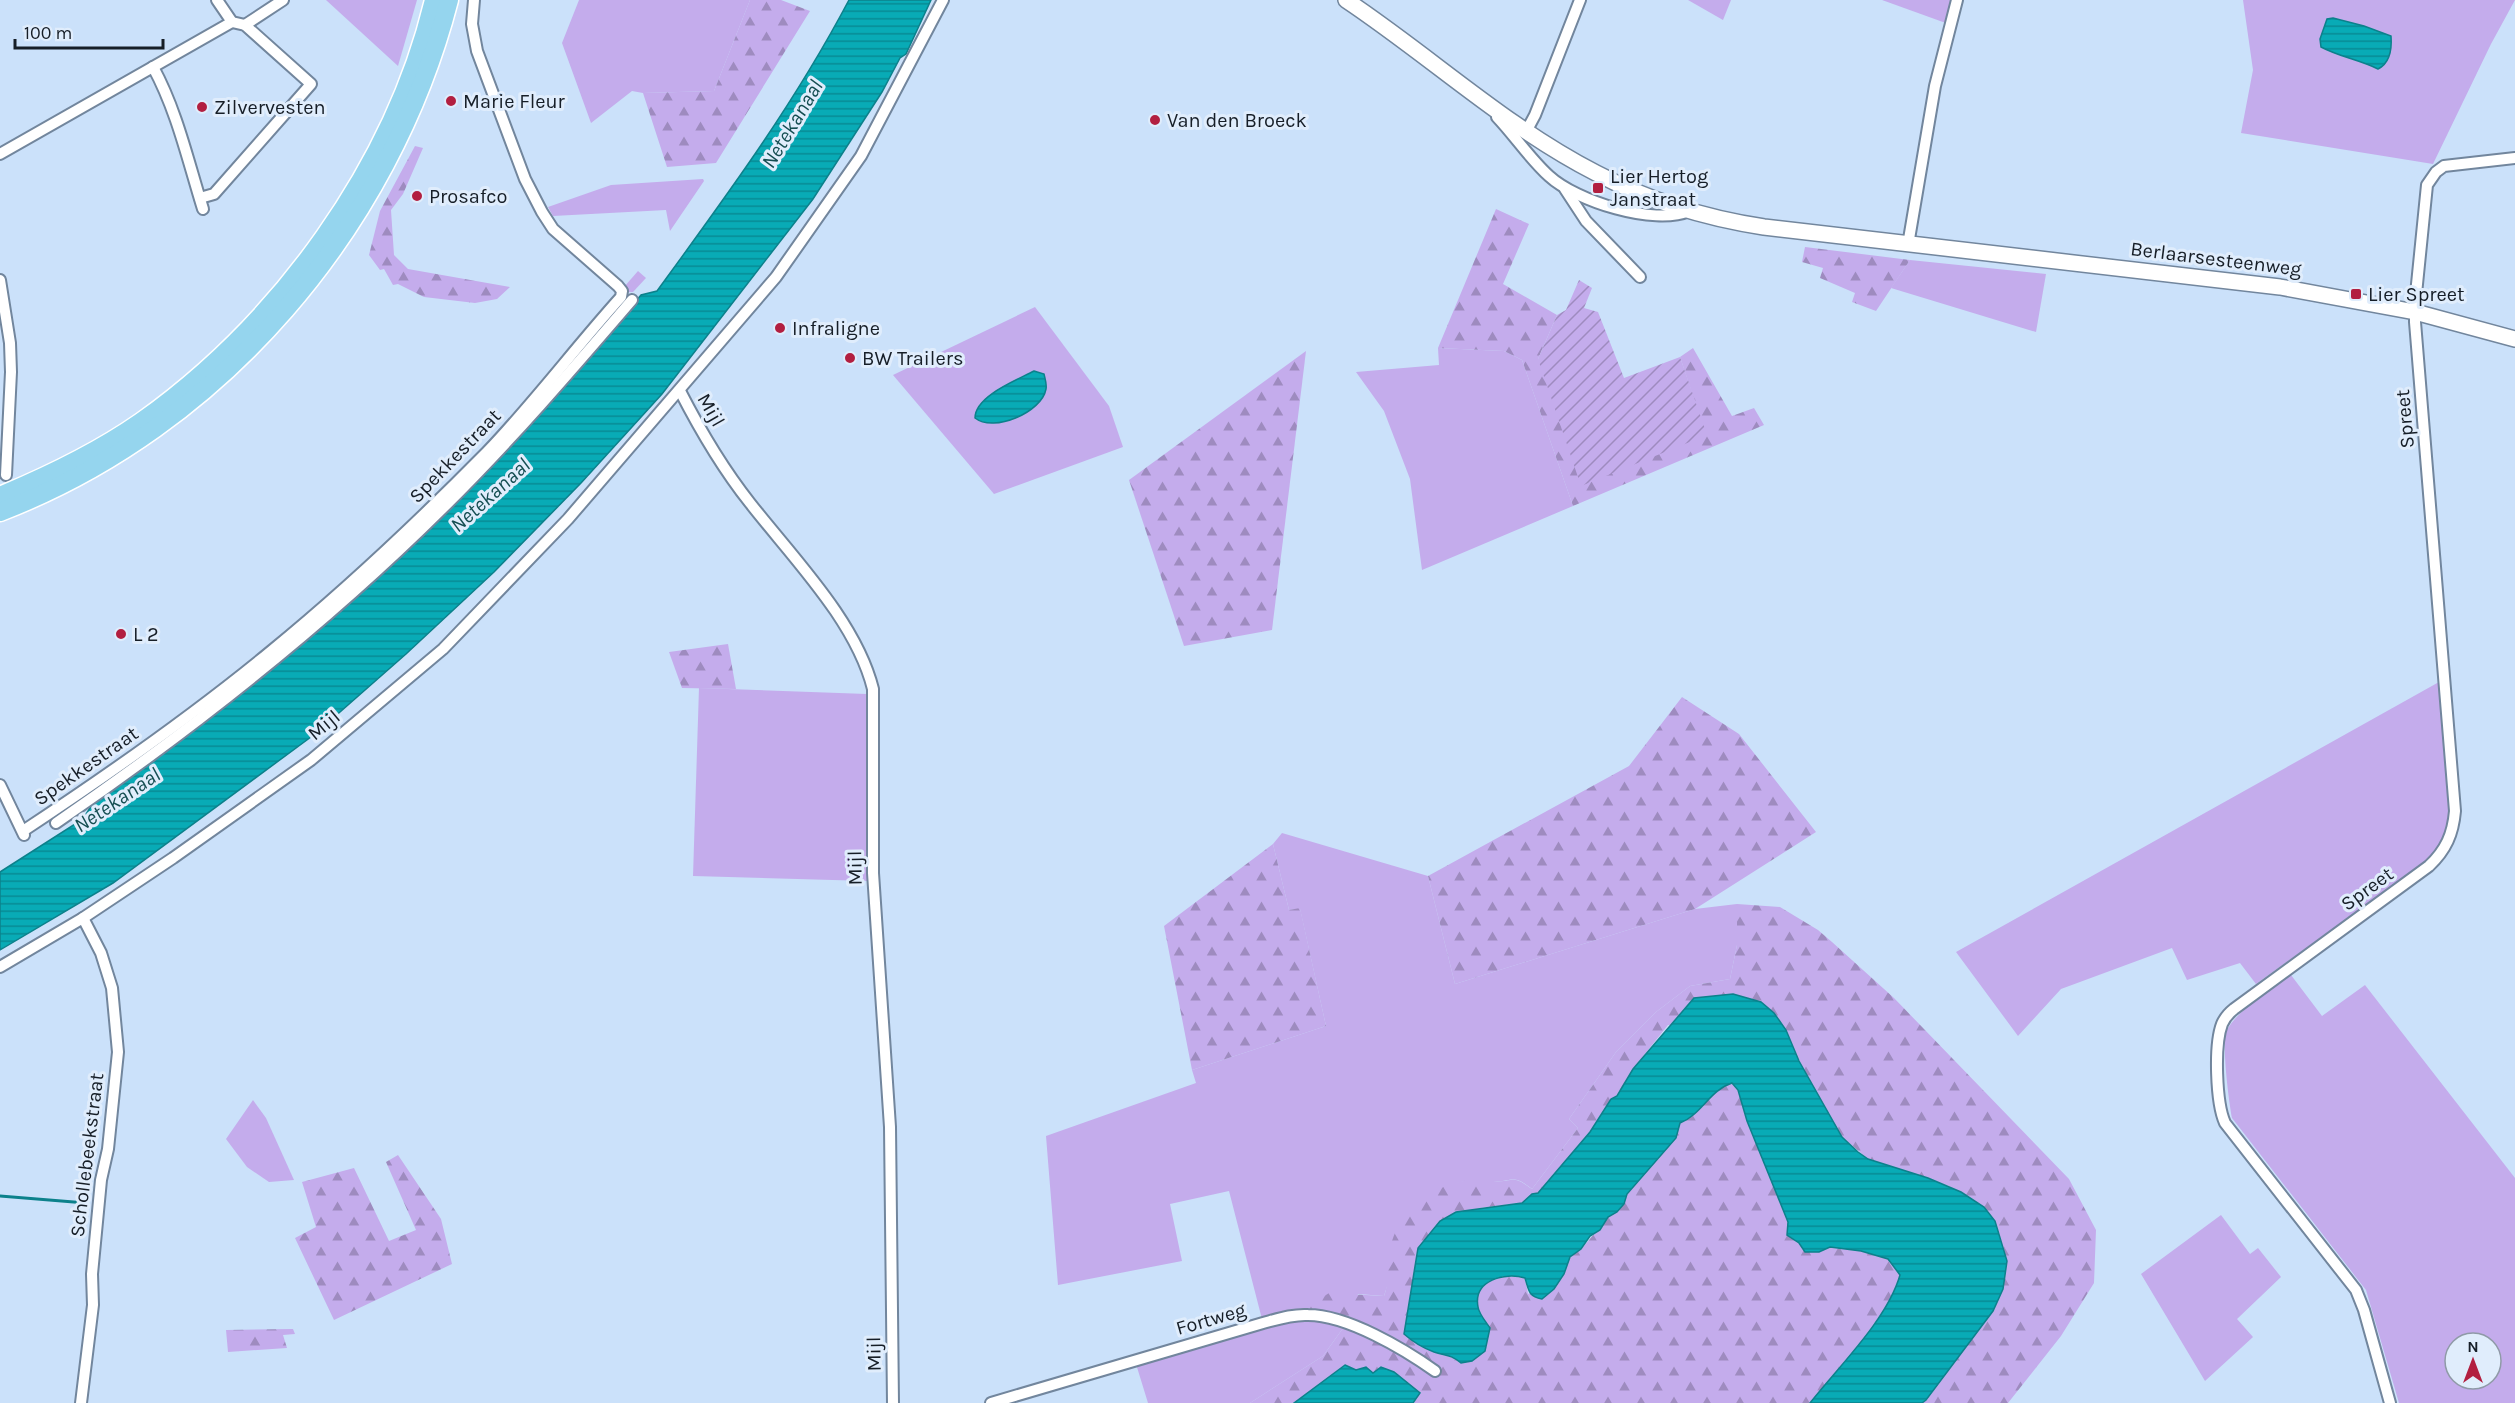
<svg xmlns="http://www.w3.org/2000/svg" width="2515" height="1403" viewBox="0 0 2515 1403" font-family="Karla,sans-serif">
<style>
.green{fill:#c4acec;fill-rule:evenodd}
.forest{fill:url(#forest-firs)}
.garden{fill:url(#garden-furrows)}
.water{fill:url(#water-rules);stroke:#0c818b;stroke-width:1.5}
.lines{fill:none;stroke-linecap:round;stroke-linejoin:round}
.stream{stroke:#0c818b;stroke-width:3}
.street-casing{stroke:#72869d;stroke-width:14}
.secondary-casing{stroke:#72869d;stroke-width:18}
.primary-casing{stroke:#fff;stroke-width:21}
.street{stroke:#fff;stroke-width:10}
.secondary{stroke:#fff;stroke-width:15}
.primary{stroke:#95d5ee;stroke-width:18}
.poi-dot{fill:#b21f40;stroke:#e0edfc;stroke-width:2}
.labels{text-anchor:middle;dominant-baseline:central;stroke-width:6;stroke-linejoin:round;paint-order:stroke}
.poi-label{font-size:20px;fill:#161e27;stroke:#e0edfc;text-anchor:start}
.street-label{font-size:20px;fill:#161e27;stroke:#e0edfc}
.water-label{font-size:21px;font-style:italic;fill:#154e52;stroke:#e0edfc}
</style>
<defs>
<pattern id="forest-firs" width="22" height="20" patternUnits="userSpaceOnUse" patternTransform="scale(1.5)"><rect width="22" height="20" fill="#c4acec"/><path d="M5 1l3.5 6h-7zM16 11l3.5 6h-7z" fill="#9e8bbf"/></pattern>
<pattern id="garden-furrows" width="10" height="10" patternUnits="userSpaceOnUse" patternTransform="scale(1.5)"><rect width="10" height="10" fill="#c4acec"/><path d="M-1 1l2-2M0 10L10 0M9 11l2-2" fill="none" stroke="#9e8bbf"/></pattern>
<pattern id="water-rules" width="6" height="5" patternUnits="userSpaceOnUse" patternTransform="scale(1.5)"><rect width="6" height="5" fill="#08abb6"/><path d="M0 2.5h6" fill="none" stroke="#088b94"/></pattern>
</defs>
<rect width="100%" height="100%" fill="#cbe1fa"/>
<g class="green">
<polygon points="326,0 417,0 398,66"/>
<polygon points="579,0 750,0 714,91 643,93 632,91 591,123 562,43"/>
<polygon points="1688,0 1731,0 1723,20"/>
<polygon points="1882,0 1961,0 1954,26"/>
<polygon points="2243,0 2515,0 2491,44 2433,164 2241,133 2253,70"/>
<polygon points="703,179 704,181 670,231 666,210 553,216 548,207 611,185"/>
<polygon points="1910,260 2046,274 2036,332 1891,288"/>
<polygon points="638,271 646,278 633,292 629,292 624,287"/>
<polygon points="1035,307 1109,406 1123,447 994,494 893,375"/>
<polygon points="1438,348 1504,351 1522,360 1573,506 1422,570 1410,479 1384,411 1356,372 1439,365"/>
<polygon points="2439,682 2449,818 2447,830 2431,858 2256,984 2240,963 2187,980 2172,948 2061,989 2018,1036 1956,952"/>
<polygon points="699,688 867,694 868,881 693,876"/>
<path d="M 1282,833 L 1428,876 L 1455,984 L 1695,909 L 1737,904 L 1737,945 L 1730,979 L 1690,986 L 1656,1012 L 1616,1052 L 1569,1119 L 1578,1128 L 1532,1189 C 1513,1174 1514,1181 1493,1182 C 1479,1183 1466,1178 1452,1185 C 1443,1189 1397,1252 1387,1265 L 1388,1283 L 1384,1296 L 1358,1294 L 1346,1324 L 1323,1356 L 1250,1403 L 1148,1403 L 1136,1364 L 1263,1323 L 1229,1191 L 1170,1204 L 1182,1261 L 1058,1285 L 1046,1136 L 1196,1083 L 1192,1070 L 1326,1026 L 1300,909 L 1289,910 L 1273,844 Z"/>
<path d="M 2291,975 L 2322,1016 L 2365,985 L 2515,1178 L 2515,1403 L 2399,1403 L 2366,1290 L 2232,1118 C 2229,1103 2221,1041 2227,1030 C 2238,1009 2273,989 2291,975 ZM 2455,1343 L 2491,1343 L 2491,1379 L 2455,1379 Z"/>
<polygon points="253,1100 266,1118 294,1180 269,1182 247,1167 226,1139"/>
<polygon points="2221,1215 2250,1254 2258,1248 2281,1277 2237,1319 2253,1337 2205,1381 2141,1274"/>
</g>
<g class="forest">
<polygon points="750,0 781,0 810,11 716,163 667,167 643,93 714,91"/>
<polygon points="415,146 423,148 403,194 391,210 394,255 408,269 510,287 497,299 475,303 424,297 398,284 393,285 384,269 380,270 369,255 380,211"/>
<polygon points="1496,209 1529,224 1503,284 1557,315 1538,359 1706,435 1680,357 1693,348 1732,416 1754,408 1764,425 1573,506 1522,360 1504,351 1438,348"/>
<polygon points="1805,247 1910,260 1876,311 1852,302 1855,293 1820,278 1823,268 1802,262"/>
<polygon points="1306,351 1272,630 1184,646 1129,480"/>
<polygon points="728,644 736,689 682,688 669,652"/>
<polygon points="1682,697 1739,734 1816,832 1695,909 1455,984 1428,876 1629,766"/>
<polygon points="1273,844 1289,910 1300,908 1326,1026 1192,1070 1164,926"/>
<path d="M 1737,904 L 1780,907 L 1818,930 L 1832,942 L 1894,998 L 2069,1179 L 2096,1230 L 2094,1283 L 2061,1336 L 2008,1403 L 1922,1403 L 1993,1311 L 2003,1289 L 1984,1207 L 1949,1186 L 1868,1159 L 1842,1137 L 1799,1061 L 1786,1030 L 1668,1025 L 1633,1069 L 1617,1096 L 1611,1099 L 1590,1132 L 1538,1193 L 1532,1194 L 1522,1203 L 1480,1208 L 1418,1248 L 1404,1334 C 1413,1342 1423,1348 1434,1352 C 1446,1356 1450,1354 1461,1363 L 1472,1361 L 1485,1351 L 1490,1328 C 1486,1322 1479,1314 1478,1307 C 1473,1280 1504,1273 1525,1278 L 1528,1294 L 1564,1274 C 1566,1269 1567,1261 1571,1257 C 1574,1253 1579,1251 1582,1248 C 1591,1238 1598,1229 1606,1219 C 1615,1208 1622,1211 1627,1194 L 1676,1138 L 1680,1123 L 1721,1087 L 1732,1083 L 1738,1090 L 1747,1121 L 1788,1222 L 1788,1235 L 1799,1243 L 1819,1252 L 1830,1247 L 1861,1251 L 1888,1259 L 1900,1275 C 1886,1321 1840,1365 1810,1403 L 1413,1403 L 1415,1402 L 1382,1367 L 1373,1373 L 1356,1370 L 1345,1365 L 1294,1403 L 1250,1403 L 1323,1356 L 1346,1324 L 1294,1316 L 1329,1293 L 1384,1296 C 1389,1283 1385,1277 1387,1264 C 1388,1251 1394,1232 1401,1221 C 1416,1197 1448,1180 1476,1180 C 1482,1180 1488,1182 1494,1182 C 1516,1181 1512,1175 1532,1189 L 1578,1128 L 1569,1119 L 1616,1052 L 1656,1012 L 1690,986 L 1730,979 L 1737,945 Z"/>
<polygon points="398,1155 441,1219 452,1264 334,1320 295,1238 316,1227 302,1182 354,1168 389,1241 416,1230 386,1162"/>
<polygon points="293,1329 295,1334 283,1335 287,1348 228,1352 226,1330"/>
</g>
<polygon class="garden" points="1579,280 1592,288 1584,308 1598,312 1624,378 1680,357 1707,435 1581,486 1538,359 1557,315 1566,310"/>
<g class="water">
<path d="M 849,0 L 931,0 L 906,54 L 900,58 L 882,92 L 813,199 L 662,394 L 581,483 L 494,572 L 406,654 L 315,734 L 113,883 L 0,950 L 0,872 L 83,819 L 95,800 C 179,735 265,672 347,604 C 456,513 550,404 641,295 L 657,291 C 727,195 793,106 849,0 Z"/>
<path d="M 2333,18 L 2364,26 L 2391,36 C 2392,49 2390,63 2378,69 C 2360,60 2340,57 2321,47 L 2320,39 L 2327,19 Z"/>
<path d="M 1034,371 L 1044,374 C 1045,379 1047,384 1046,389 C 1042,412 994,433 975,418 C 975,396 1017,380 1034,371 Z"/>
<path d="M 1733,994 L 1761,1002 L 1774,1013 L 1786,1030 L 1799,1061 L 1842,1137 L 1858,1152 L 1868,1159 L 1928,1178 L 1961,1192 L 1984,1207 L 1995,1221 L 2007,1261 L 2003,1289 L 1993,1311 L 1926,1400 L 1922,1403 L 1810,1403 C 1839,1366 1887,1320 1900,1275 L 1888,1259 L 1861,1251 L 1830,1247 L 1819,1252 L 1805,1252 L 1799,1243 L 1787,1235 L 1788,1222 L 1747,1121 L 1738,1090 L 1732,1083 C 1710,1090 1701,1115 1680,1123 L 1676,1138 L 1627,1194 L 1624,1204 L 1617,1212 L 1608,1217 L 1600,1230 L 1590,1236 L 1581,1249 L 1570,1257 L 1564,1274 L 1554,1289 L 1542,1299 C 1528,1296 1529,1291 1525,1278 C 1505,1272 1473,1280 1478,1307 C 1479,1314 1486,1322 1490,1328 L 1485,1351 L 1472,1361 L 1461,1363 C 1450,1354 1446,1356 1434,1352 C 1423,1348 1413,1342 1404,1334 L 1418,1248 L 1440,1221 L 1456,1212 L 1522,1203 L 1532,1194 L 1538,1193 L 1590,1132 L 1611,1099 L 1617,1096 L 1633,1069 L 1694,998 Z"/>
<polygon points="1345,1365 1356,1370 1366,1367 1373,1373 1381,1367 1394,1372 1420,1393 1413,1403 1294,1403"/>
</g>
<g class="lines">
<polyline class="stream" points="0,1196 86,1203"/>
<defs>
<g id="street">
<polyline points="245,25 283,0"/>
<path d="M 153,67 C 177,111 188,161 203,209"/>
<path d="M 1497,117 C 1515,136 1530,159 1549,176 C 1576,201 1654,226 1689,211"/>
<polyline points="1527,130 1535,115 1580,0"/>
<polyline points="0,154 232,22"/>
<polyline points="1565,189 1586,221 1640,277"/>
<polyline points="200,198 214,194 311,84 245,25 232,22 217,0"/>
<polyline points="1908,245 1935,86 1957,0"/>
<polyline points="0,280 10,343 11,372 6,475"/>
<path d="M 680,391 C 700,430 723,469 750,503 C 793,558 856,621 873,689 L 873,873 L 890,1127 L 893,1403"/>
<polyline points="0,785 24,835"/>
<path d="M 56,823 C 193,729 325,625 443,508 C 510,442 571,371 632,300"/>
<path d="M 23,831 C 108,775 191,717 270,652 C 346,590 418,522 487,452 C 534,403 575,348 621,297 L 622,291 L 618,286 L 553,229 L 542,212 L 525,179 L 477,51 L 472,24 L 474,0"/>
<polyline points="0,967 83,918 173,858 311,760 443,649 568,519 776,277 861,156 943,0"/>
<polyline points="81,1403 93,1305 92,1274 101,1180 108,1149 118,1052 112,988 101,953 83,918"/>
<path d="M 991,1403 L 1263,1323 C 1278,1319 1293,1314 1308,1315 C 1347,1315 1404,1349 1435,1371"/>
<path d="M 2390,1403 L 2364,1310 L 2356,1290 L 2225,1123 C 2216,1103 2214,1045 2222,1024 C 2225,1017 2229,1013 2234,1009 L 2429,866 C 2446,850 2453,834 2455,811 L 2415,322 L 2415,304 L 2427,185 L 2436,172 L 2444,166 L 2515,158"/>
</g>
<path id="secondary" d="M 1346,0 C 1430,56 1506,127 1596,173 C 1649,201 1705,218 1764,227 L 2280,287 L 2415,312 L 2515,339"/>
<g id="primary">
<path d="M 0,496 C 48,476 98,452 141,422 C 280,323 394,167 434,0"/>
<path d="M 0,512 C 221,427 390,228 449,0"/>
</g>
</defs>
<use href="#street" class="street-casing"/>
<use href="#secondary" class="secondary-casing"/>
<use href="#primary" class="primary-casing"/>
<use href="#street" class="street"/>
<use href="#secondary" class="secondary"/>
<use href="#primary" class="primary"/>
</g>
<g class="poi-dot">
<circle cx="451" cy="101" r="6"/>
<circle cx="202" cy="107" r="6"/>
<circle cx="1155" cy="120" r="6"/>
<rect x="1592" y="182" width="12" height="12" rx="3"/>
<circle cx="417" cy="196" r="6"/>
<rect x="2350" y="288" width="12" height="12" rx="3"/>
<circle cx="780" cy="328" r="6"/>
<circle cx="850" cy="358" r="6"/>
<circle cx="121" cy="634" r="6"/>
</g>
<g class="labels">
<g class="poi-label">
<text x="463" y="101">Marie Fleur</text>
<text x="214" y="107">Zilvervesten</text>
<text x="1167" y="120">Van den Broeck</text>
<text x="1610" y="176">Lier Hertog<tspan x="1610" dy="23">Janstraat</tspan></text>
<text x="429" y="196">Prosafco</text>
<text x="2368" y="294">Lier Spreet</text>
<text x="792" y="328">Infraligne</text>
<text x="862" y="358">BW Trailers</text>
<text x="133" y="634">L 2</text>
</g>
<g class="street-label">
<text transform="translate(2216 259) rotate(7)">Berlaarsesteenweg</text>
<text transform="translate(711 410) rotate(60)">Mijl</text>
<text transform="translate(2405 419) rotate(-95)">Spreet</text>
<text transform="translate(455 456) rotate(-46)">Spekkestraat</text>
<text transform="translate(324 725) rotate(-40)">Mijl</text>
<text transform="translate(86 766) rotate(-35)">Spekkestraat</text>
<text transform="translate(855 868) rotate(-91)">Mijl</text>
<text transform="translate(2367 889) rotate(-36)">Spreet</text>
<text transform="translate(87 1155) rotate(-83)">Schollebeekstraat</text>
<text transform="translate(1211 1319) rotate(-16)">Fortweg</text>
<text transform="translate(874 1354) rotate(-91)">Mijl</text>
</g>
<g class="water-label">
<text transform="translate(792 124) rotate(-59)">Netekanaal</text>
<text transform="translate(490 495) rotate(-42)">Netekanaal</text>
<text transform="translate(117 800) rotate(-34)">Netekanaal</text>
</g>
</g>
<g transform="translate(2473 1361)"><circle r="28" fill="#e0edfc" stroke="#8f9aa7" stroke-width="1.5"/>
<path d="M0-4.5L10 22L0 15L-10 22Z" fill="#b21f40"/>
<text y="-9" font-size="16" font-weight="bold" text-anchor="middle" fill="#161e27">N</text>
</g>
<path d="M15 39v9h148v-9" fill="none" stroke="#161e27" stroke-width="3"/>
<text x="24" y="39" font-size="18" fill="#161e27" stroke="#e0edfc" stroke-width="4.5" paint-order="stroke">100 m</text>
</svg>
